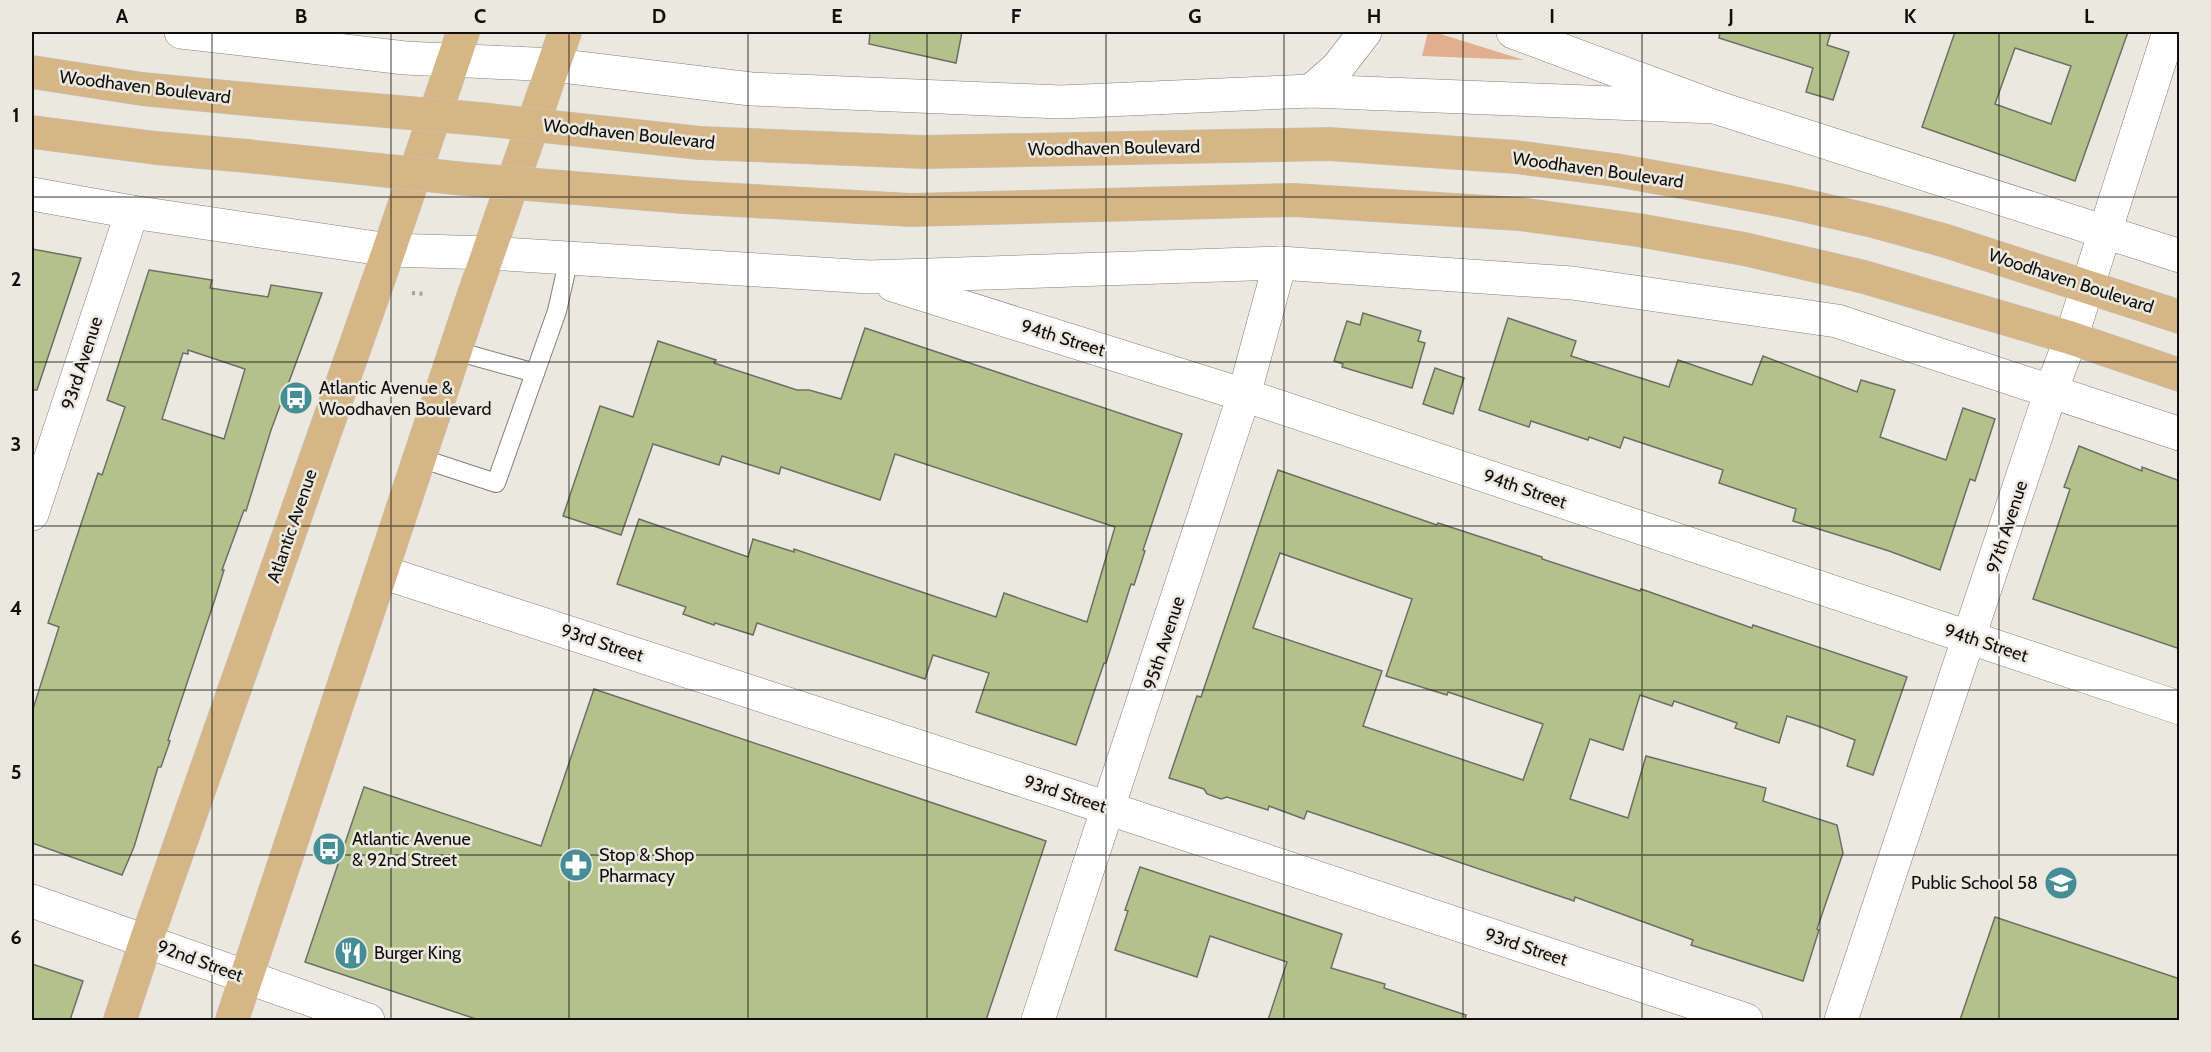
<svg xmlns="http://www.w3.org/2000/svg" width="2211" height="1052" viewBox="0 0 2211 1052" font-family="Cabin,sans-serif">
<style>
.green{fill:#e1af90}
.building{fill:#b4c18a;stroke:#6d6f67;stroke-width:1.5;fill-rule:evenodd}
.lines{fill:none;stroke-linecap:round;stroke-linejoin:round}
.service-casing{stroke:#828078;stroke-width:20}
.minor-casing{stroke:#828078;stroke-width:34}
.primary-casing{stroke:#c5c5c4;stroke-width:34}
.path{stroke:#a4a29a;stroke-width:4;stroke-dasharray:3 4.5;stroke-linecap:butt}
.service{stroke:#fff;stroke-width:18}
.minor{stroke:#fff;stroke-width:33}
.primary{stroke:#d6b686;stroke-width:33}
.primary-bridge-casing{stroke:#c5c5c4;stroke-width:34;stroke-linecap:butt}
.primary-bridge{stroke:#d6b686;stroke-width:33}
.grid{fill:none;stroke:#0f0f0b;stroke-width:1.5;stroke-opacity:0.55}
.labels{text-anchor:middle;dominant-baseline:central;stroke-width:5;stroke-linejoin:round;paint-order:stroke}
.street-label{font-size:18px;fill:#0f0f0b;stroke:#ebe9df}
.poi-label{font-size:18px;fill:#0f0f0b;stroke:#ebe9df;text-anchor:start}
.neatline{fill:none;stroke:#0f0f0b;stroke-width:2}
.grid-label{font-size:20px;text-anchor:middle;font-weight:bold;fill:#0f0f0b}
</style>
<rect width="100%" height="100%" fill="#ebe9df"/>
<polygon class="green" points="1428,32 1434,32 1524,60 1422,56"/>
<g class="building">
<polygon points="870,32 962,32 956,63 869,44"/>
<polygon points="1720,32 1831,32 1827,45 1849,52 1833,100 1806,92 1813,68 1719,38"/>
<path d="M 1955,32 L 2128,32 L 2075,181 L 1922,127 ZM 2015,48 L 2071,66 L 2051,124 L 1995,104 Z"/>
<polygon points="32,249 81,258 37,390 32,390"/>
<path d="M 149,270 L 212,280 L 210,288 L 268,297 L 271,285 L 322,293 L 271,430 L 246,511 L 244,510 L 222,570 L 224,570 L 215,599 L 168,740 L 170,741 L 161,767 L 158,767 L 134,847 L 122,875 L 32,843 L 32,712 L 59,627 L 48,623 L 98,473 L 102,475 L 125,407 L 107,400 ZM 188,350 L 245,369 L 224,439 L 162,419 L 183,353 L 188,354 Z"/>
<polygon points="1363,313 1421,331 1418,341 1425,343 1412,388 1342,367 1343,364 1334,361 1347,321 1360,325"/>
<polygon points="1508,318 1576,341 1571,356 1669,387 1678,360 1752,385 1763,356 1857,392 1861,380 1895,390 1880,437 1946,460 1963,408 1995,419 1975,481 1970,479 1940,570 1889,551 1793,521 1796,509 1719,483 1723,470 1624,437 1620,448 1589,437 1588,440 1531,421 1529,427 1479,410"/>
<polygon points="865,328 1182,434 1143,550 1145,551 1134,585 1131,584 1106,663 1104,663 1076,745 976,712 989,673 933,655 925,679 757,623 753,635 715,623 714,625 683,614 686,607 617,584 639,519 748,557 753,539 794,552 794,549 996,617 1004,593 1087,622 1115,527 895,454 880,500 781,467 779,474 722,456 719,465 653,444 621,535 563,516 600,406 633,417 658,341 716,360 714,363 797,390 809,390 841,399"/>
<polygon points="1435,368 1464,378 1453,414 1423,404"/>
<polygon points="2079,446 2142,471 2142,467 2180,481 2180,649 2033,599 2070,489 2064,487"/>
<path d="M 1278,470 L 1437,525 L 1438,523 L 1484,538 L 1542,557 L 1542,559 L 1640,591 L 1641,589 L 1752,628 L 1753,625 L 1907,677 L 1873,775 L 1847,766 L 1855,740 L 1815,725 L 1787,716 L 1779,743 L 1735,728 L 1737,723 L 1674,701 L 1672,706 L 1640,695 L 1623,750 L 1590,739 L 1570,799 L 1628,818 L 1646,756 L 1766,788 L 1763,801 L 1837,825 L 1843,853 L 1817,929 L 1819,930 L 1803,981 L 1691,945 L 1693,940 L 1575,897 L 1574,901 L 1307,811 L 1304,819 L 1269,806 L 1268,810 L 1227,797 L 1221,799 L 1207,794 L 1204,789 L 1169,778 L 1197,696 L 1201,697 ZM 1280,553 L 1412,599 L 1386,676 L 1447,695 L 1448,692 L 1543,724 L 1523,780 L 1363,726 L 1382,671 L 1253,628 Z"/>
<polygon points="594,689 1046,841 986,1020 479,1020 305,962 364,787 541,846"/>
<polygon points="1140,867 1342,934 1331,968 1385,984 1384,988 1466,1015 1465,1020 1268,1020 1287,962 1210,936 1197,977 1115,950 1128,911 1125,910"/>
<polygon points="1995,917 2180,979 2180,1020 1960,1020"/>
<polygon points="32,964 83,981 70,1020 32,1020"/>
</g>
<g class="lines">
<defs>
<g id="service">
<polyline points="456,351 535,373"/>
<polyline points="420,458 496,483 557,311 569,258"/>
</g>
<g id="minor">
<polyline points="181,32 405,58 554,65 751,89 1061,102 1311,91 1715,107"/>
<polyline points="1513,32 1715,107 2180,256"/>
<polyline points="1311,91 1338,67 1365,32"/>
<polyline points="32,194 132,212 389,250 489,253 869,277 1280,263 1572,283 1837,321 2180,434"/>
<polyline points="893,285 1244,395 2180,708"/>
<polyline points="32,514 132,212"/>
<polyline points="382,572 1071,796 1746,1020"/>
<polyline points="32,901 368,1020"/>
<polyline points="1038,1020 1244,395 1280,263"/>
<polyline points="1841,1020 2051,391 2071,338 2169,32"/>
</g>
<g id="primary">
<polyline points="32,72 142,89 268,101"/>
<polyline points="32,132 156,148 247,156"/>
<polyline points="700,143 923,152 1329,144 1516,157 1615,170 1699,185 1789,202 1877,222 1946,241 2180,317"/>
<polyline points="683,197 910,210 1294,200 1519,214 1638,230 1744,249 1864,277 2071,338 2180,375"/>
<polyline points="120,1020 146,941 389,250 463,32"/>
<polyline points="232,1020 472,300 565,32"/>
</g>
</defs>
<use href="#service" class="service-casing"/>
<use href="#minor" class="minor-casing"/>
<use href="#primary" class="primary-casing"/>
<polyline class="path" points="412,293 427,294"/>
<use href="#service" class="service"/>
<use href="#minor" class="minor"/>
<use href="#primary" class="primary"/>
<defs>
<g id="primary-bridge">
<polyline points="268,101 480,119 700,143"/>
<polyline points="247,156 465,179 683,197"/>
</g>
</defs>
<use href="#primary-bridge" class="primary-bridge-casing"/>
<use href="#primary-bridge" class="primary-bridge"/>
</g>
<path class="grid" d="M 212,32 L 212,1020M 391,32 L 391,1020M 569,32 L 569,1020M 748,32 L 748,1020M 927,32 L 927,1020M 1106,32 L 1106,1020M 1284,32 L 1284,1020M 1463,32 L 1463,1020M 1642,32 L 1642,1020M 1820,32 L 1820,1020M 1999,32 L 1999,1020M 32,197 L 2180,197M 32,362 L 2180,362M 32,526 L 2180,526M 32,690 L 2180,690M 32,855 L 2180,855"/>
<defs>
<symbol id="bus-disc" viewBox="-11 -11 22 22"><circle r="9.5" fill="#468d95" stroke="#ebe9df"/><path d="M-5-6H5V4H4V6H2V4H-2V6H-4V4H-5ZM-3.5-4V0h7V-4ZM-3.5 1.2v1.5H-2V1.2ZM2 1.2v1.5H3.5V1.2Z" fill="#fff"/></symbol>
<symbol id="pharmacy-disc" viewBox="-11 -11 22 22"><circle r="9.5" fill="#468d95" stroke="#ebe9df"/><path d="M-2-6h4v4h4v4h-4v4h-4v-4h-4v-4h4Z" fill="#fff"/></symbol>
<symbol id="school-disc" viewBox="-11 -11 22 22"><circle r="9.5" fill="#468d95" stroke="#ebe9df"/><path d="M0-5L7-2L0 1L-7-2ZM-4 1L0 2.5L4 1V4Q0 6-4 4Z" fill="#fff"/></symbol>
<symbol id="restaurant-disc" viewBox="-11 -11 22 22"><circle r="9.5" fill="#468d95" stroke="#ebe9df"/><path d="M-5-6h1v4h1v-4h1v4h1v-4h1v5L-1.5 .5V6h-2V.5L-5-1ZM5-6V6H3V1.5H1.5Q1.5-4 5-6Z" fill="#fff"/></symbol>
</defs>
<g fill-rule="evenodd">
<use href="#bus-disc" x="277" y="379" width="38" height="38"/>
<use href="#bus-disc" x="310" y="830" width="38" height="38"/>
<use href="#pharmacy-disc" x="557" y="846" width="38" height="38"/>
<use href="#school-disc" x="2042" y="864" width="38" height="38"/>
<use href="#restaurant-disc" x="332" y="934" width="38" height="38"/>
</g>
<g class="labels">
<g class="street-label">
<text transform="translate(145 87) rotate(7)">Woodhaven Boulevard</text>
<text transform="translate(629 134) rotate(6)">Woodhaven Boulevard</text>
<text transform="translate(1114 148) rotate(-1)">Woodhaven Boulevard</text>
<text transform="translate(1598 170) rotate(8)">Woodhaven Boulevard</text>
<text transform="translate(2071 281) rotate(18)">Woodhaven Boulevard</text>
<text transform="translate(1063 338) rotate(17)">94th Street</text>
<text transform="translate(82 363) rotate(-72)">93rd Avenue</text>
<text transform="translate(1525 489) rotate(19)">94th Street</text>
<text transform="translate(292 526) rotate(-71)">Atlantic Avenue</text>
<text transform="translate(2007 527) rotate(-72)">97th Avenue</text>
<text transform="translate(602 643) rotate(18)">93rd Street</text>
<text transform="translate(1164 643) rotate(-72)">95th Avenue</text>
<text transform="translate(1986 643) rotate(18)">94th Street</text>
<text transform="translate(1065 794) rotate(18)">93rd Street</text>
<text transform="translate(1526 947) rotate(18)">93rd Street</text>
<text transform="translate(200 961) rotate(20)">92nd Street</text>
</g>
<g class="poi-label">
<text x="319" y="388">Atlantic Avenue &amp;<tspan x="319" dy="21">Woodhaven Boulevard</tspan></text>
<text x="352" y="839">Atlantic Avenue<tspan x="352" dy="21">&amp; 92nd Street</tspan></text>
<text x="599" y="855">Stop &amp; Shop<tspan x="599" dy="21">Pharmacy</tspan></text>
<text x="2038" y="883" text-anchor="end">Public School 58</text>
<text x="374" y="953">Burger King</text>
</g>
</g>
<rect width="2211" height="1052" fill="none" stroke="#ebe9df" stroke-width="66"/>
<rect x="33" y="33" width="2145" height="986" class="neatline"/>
<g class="grid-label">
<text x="122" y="23">A</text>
<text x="301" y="23">B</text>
<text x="480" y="23">C</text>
<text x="659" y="23">D</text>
<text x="837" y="23">E</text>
<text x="1016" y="23">F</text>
<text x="1195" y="23">G</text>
<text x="1374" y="23">H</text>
<text x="1552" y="23">I</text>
<text x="1731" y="23">J</text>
<text x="1910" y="23">K</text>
<text x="2089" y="23">L</text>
<text x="16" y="122">1</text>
<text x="16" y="286">2</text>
<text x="16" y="451">3</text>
<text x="16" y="615">4</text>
<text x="16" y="779">5</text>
<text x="16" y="944">6</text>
</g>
</svg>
